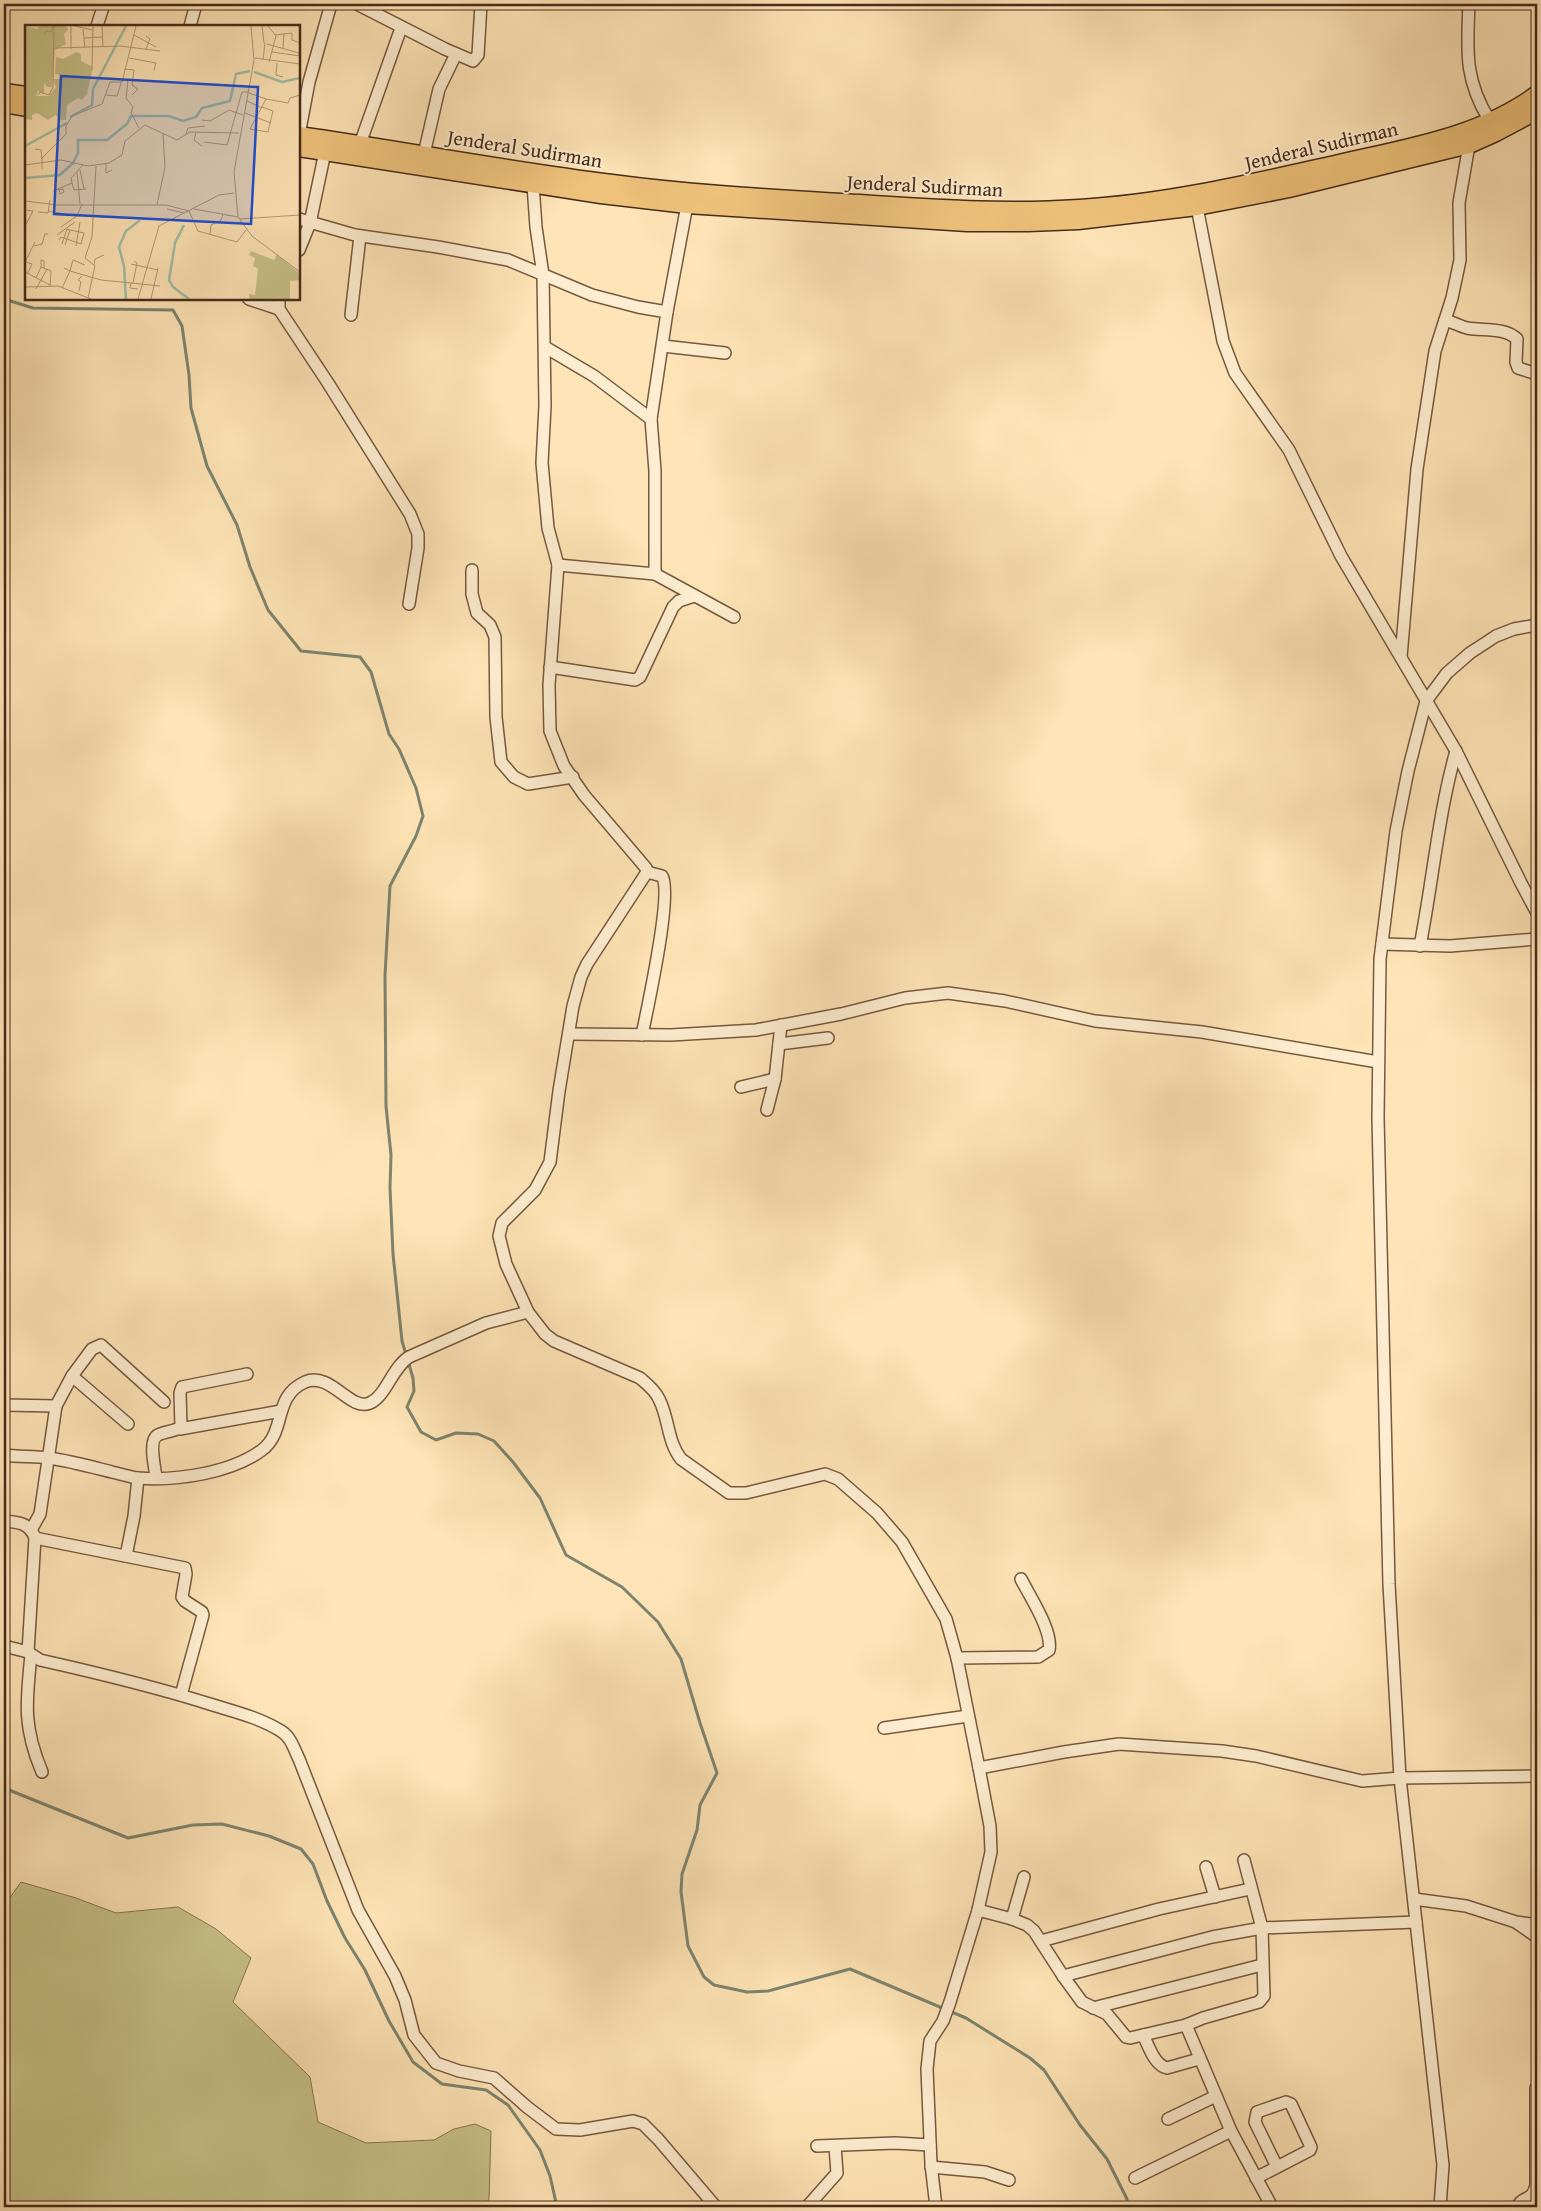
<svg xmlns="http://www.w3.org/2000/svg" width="1541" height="2211" viewBox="0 0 1541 2211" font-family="'Gentium Book Plus',serif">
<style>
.green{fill:#c8c289;stroke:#887651}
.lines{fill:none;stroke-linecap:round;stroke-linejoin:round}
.stream{stroke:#7d846f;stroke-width:3}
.minor-casing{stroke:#755940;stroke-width:14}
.highway-casing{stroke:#472b19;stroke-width:19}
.minor{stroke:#feedd0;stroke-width:11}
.highway{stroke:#efc27b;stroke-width:16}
.labels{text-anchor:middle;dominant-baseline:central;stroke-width:4;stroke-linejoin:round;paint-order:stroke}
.street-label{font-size:20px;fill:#472b19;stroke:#feedd0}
.inset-river{fill:none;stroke:#a1bfa8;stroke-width:2.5}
.inset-road{fill:none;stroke:#b59a77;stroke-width:1}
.view{fill:#1d4ed8;fill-opacity:0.15;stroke:#1d4ed8;stroke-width:2.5}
.inset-edge{fill:none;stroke:#472b19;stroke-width:2.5}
</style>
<rect width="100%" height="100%" fill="#fee4b6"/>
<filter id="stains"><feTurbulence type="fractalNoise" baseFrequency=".004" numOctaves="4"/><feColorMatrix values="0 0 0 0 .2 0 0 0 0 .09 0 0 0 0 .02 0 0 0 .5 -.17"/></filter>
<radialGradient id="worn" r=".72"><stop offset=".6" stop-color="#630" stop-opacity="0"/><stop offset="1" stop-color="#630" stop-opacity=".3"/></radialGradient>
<polygon class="green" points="21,1882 76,1898 116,1913 178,1907 216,1929 251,1958 233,2002 310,2077 318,2122 366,2143 434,2140 454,2129 475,2124 491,2131 489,2199 484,2207 4,2207 4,1902 6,1903"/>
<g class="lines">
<g class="stream">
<polyline points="4,299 33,308 173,310 182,326 189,375 191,408 207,466 237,525 250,567 268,610 301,651 360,657 371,672 389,734 399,749 416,788 423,816 416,836 390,886 385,975 386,1106 391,1155 390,1188 393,1254 402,1341 413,1378 414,1391 407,1407 421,1432 436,1440 456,1433 478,1434 494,1441 513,1462 540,1498 566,1555 622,1587 658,1622 681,1659 700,1723 717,1773 700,1805 697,1830 682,1874 681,1892 688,1946 704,1977 714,1985 747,1992 768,1991 850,1969 966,2018 1030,2058 1044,2070 1080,2125 1107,2159 1127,2199 1127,2207"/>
<polyline points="4,1788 128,1838 193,1825 222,1824 269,1836 301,1849 313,1864 327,1901 345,1938 365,1970 389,2021 413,2062 442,2084 486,2090 508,2105 540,2150 550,2176 557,2207"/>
</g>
<defs>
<g id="minor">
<polyline points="357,4 445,49 473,61 478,55 481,4"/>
<path d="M 1469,4 C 1467,50 1464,80 1490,121"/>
<polyline points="97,26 104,4"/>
<polyline points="190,26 196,4"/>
<polyline points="299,135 309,82 331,4"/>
<polyline points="360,144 401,28"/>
<polyline points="424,154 439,89 456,54"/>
<path d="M 533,185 L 536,227 L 543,275 L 545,406 L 542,463 L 548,528 L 558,565 L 549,685 L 550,731 L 564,766 L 584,795 L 646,868 L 647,872 L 587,964 L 581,977 L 573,1006 L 559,1091 L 550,1162 L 535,1190 L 502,1223 L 499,1236 L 506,1264 L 528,1312 L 545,1334 L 554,1341 L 640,1378 C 647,1384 655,1390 659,1399 C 669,1418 667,1441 681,1459 L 729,1493 L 746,1493 L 825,1474 L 838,1479 L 877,1513 L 902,1542 L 946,1619 L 957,1658 L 979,1768 L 990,1826 L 991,1852 L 978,1910 L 950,2002 L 943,2021 L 930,2041 L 927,2069 L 931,2164 L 936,2207"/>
<polyline points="1197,207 1223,341 1235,373 1289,450 1341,556 1456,751 1521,883 1537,913"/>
<polyline points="299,219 355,235 438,247 508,260 592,295 638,307 667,312 651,419 655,471 655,574"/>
<polyline points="299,250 310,223 325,152"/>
<polyline points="249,299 279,309"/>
<polyline points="279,299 279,309 328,383 410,514 418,534 418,548 409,604"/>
<polyline points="667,312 687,205"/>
<polyline points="351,315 360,236"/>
<path d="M 1445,320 C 1452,322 1460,326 1467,328 C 1483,331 1505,327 1517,339 L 1516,362 L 1518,368 L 1537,374"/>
<polyline points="663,346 725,353"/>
<polyline points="545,347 594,376 651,419"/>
<polyline points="558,565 655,574 734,617"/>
<polyline points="472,570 472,594 477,613 490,625 495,637 496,717 501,762 514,777 528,784 573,777"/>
<polyline points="1401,657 1417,469 1435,351 1452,298 1460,260 1459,203 1469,145"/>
<polyline points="550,667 635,680 640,677 673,607 679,601 694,596"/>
<polyline points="1382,944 1450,946 1537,939"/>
<path d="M 1420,946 C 1433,880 1438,815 1456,751"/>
<polyline points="569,1034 671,1035 756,1030 841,1014 905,998 948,993 1005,1001 1095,1021 1202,1032 1378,1062"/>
<path d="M 642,1035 C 647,1010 673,893 662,876 L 647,872"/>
<polyline points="779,1044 828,1038"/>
<polyline points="741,1087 775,1079"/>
<polyline points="767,1110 775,1079 781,1025"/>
<polyline points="72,1376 128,1424"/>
<polyline points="4,1405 56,1406"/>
<polyline points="180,1429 281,1411"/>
<path d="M 4,1455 C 19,1457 34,1456 49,1458 C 70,1461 92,1467 112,1472 C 121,1474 130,1477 138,1478 C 177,1481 231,1473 262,1450 C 287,1431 272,1397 305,1382 C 331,1371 350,1412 370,1403 C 386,1396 392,1368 409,1357 L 486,1323 L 528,1312"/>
<path d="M 156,1477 C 155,1468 148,1440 158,1435 C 165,1431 174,1432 181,1427 L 180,1393 L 182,1387 L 247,1374"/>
<path d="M 4,1521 C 18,1522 30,1523 35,1538 L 28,1652 L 40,1660 C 98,1673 156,1687 213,1705 C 236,1712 260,1718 281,1731 C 291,1737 294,1749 299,1759 L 358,1910 L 395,1976 L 405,2000 L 414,2035 L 436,2063 L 459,2071 L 494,2078 L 527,2107 L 556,2129 L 580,2130 L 633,2121 L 643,2124 L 658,2139 L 716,2207"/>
<polyline points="31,1530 40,1514 56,1406 72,1376 92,1349 101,1345 164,1402"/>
<polyline points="35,1538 185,1568 186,1574 182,1597 185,1601 202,1612 203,1615 181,1695"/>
<polyline points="126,1556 134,1516 138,1478"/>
<polyline points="4,1646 28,1652"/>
<path d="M 31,1655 C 26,1703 23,1727 42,1772"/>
<path d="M 957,1658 L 1038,1657 L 1049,1650 C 1053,1631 1030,1597 1021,1579"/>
<polyline points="884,1728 968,1716"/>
<polyline points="979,1768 1064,1752 1119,1744 1222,1751 1256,1756 1362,1781 1400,1778 1537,1776"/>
<polyline points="1206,1867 1215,1897"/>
<polyline points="1414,1899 1466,1906 1516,1922 1537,1925"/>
<polyline points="978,1910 1012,1919 1027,1925 1034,1931 1063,1976 1082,2002 1107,2014 1126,2037 1130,2038 1186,2025 1231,2131 1272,2207"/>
<polyline points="1012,1919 1024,1877"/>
<polyline points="1517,1923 1537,1937"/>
<polyline points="1041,1941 1159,1909 1250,1889"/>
<polyline points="1063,1976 1212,1937 1262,1928 1416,1922"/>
<polyline points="1093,2008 1262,1965"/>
<polyline points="1186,2025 1203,2018 1259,2002 1264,1996 1262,1928 1244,1860"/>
<path d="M 1143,2035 C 1149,2046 1154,2065 1167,2068 L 1199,2059"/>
<polyline points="1168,2119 1216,2096"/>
<polyline points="817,2146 895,2143 930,2145"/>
<polyline points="931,2167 985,2172 1009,2180"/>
<polyline points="1135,2178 1231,2131"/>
<polyline points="1256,2178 1310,2150 1311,2147 1291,2104 1286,2102 1257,2112 1255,2122 1277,2167"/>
<polyline points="807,2207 837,2173 835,2146"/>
<polyline points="1440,2207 1443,2165 1400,1778 1389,1584 1378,1118 1380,959 1396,831 1408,771 1426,701 1447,673 1470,653 1496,636 1514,629 1537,625"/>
<path d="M 1517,2207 C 1524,2194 1532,2203 1536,2185 L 1536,2088"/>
</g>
<g id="highway">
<polyline points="4,92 26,95"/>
<polyline points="4,104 26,108"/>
<path d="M 299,135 C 403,150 507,170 612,183 C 694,194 776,198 858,203 C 932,208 1005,213 1079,208 C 1166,203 1250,183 1335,164 C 1403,148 1479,137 1537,94"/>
<polyline points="299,148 601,195 687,205 967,223 1028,223 1078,221 1197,207 1289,189 1469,145 1496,133 1537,111"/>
</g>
</defs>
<use href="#minor" class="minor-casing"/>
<use href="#highway" class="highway-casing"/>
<use href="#minor" class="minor"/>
<use href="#highway" class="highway"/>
</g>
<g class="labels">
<g class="street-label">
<text transform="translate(1321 145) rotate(-13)">Jenderal Sudirman</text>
<text transform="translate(525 148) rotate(9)">Jenderal Sudirman</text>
<text transform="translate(925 185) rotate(3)">Jenderal Sudirman</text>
</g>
</g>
<g transform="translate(25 25)">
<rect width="275" height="275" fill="#fee4b6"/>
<path d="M 0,1 L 12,4 L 14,1 L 41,1 L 43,5 L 39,9 L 41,19 L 30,25 L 27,62 L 22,62 L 19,58 L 19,69 L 13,66 L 11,71 L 24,71 L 31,62 L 28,54 L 35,54 L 35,50 L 30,49 L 31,32 L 38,34 L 51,27 L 56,29 L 56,36 L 68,42 L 62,69 L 57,75 L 53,73 L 42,80 L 41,95 L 35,95 L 31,90 L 23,95 L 12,88 L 7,90 L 7,95 L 0,94 ZM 226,226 L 249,235 L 252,229 L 275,249 L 275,255 L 265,256 L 265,274 L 224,274 L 224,269 L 230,270 L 233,244 L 228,241 L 230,233 L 224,230 Z" fill="#c8c289"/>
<path class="inset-river" d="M 229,47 L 257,57 L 275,53M 45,92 L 67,80 L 68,64 L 101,1M 0,121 L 42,98M 0,153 L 35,150 L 48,138 L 53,128 L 53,115 L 82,115 L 102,99 L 106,91 L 144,91 L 158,96 L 171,92 L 177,83 L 205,76 L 211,49 L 225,46M 159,200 L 150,218 L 144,255 L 148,262 L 164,274M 101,274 L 99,241 L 94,222 L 101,206 L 115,195"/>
<path class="inset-road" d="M 50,1 L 67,5M 77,1 L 78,22M 226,1 L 229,35 L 209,147 L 213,192 L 227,211 L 275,247M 237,1 L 239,18M 243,1 L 251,11 L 244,37M 58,4 L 60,23M 19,9 L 21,6 L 26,7 L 28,1M 109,10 L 131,22M 250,10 L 267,8 L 267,15 L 275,18M 59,13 L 77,12M 242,19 L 274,28 L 275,36M 31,23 L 95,21 L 135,26M 258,23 L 259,8M 46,24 L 46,1M 121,24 L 125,14 L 121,11M 247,27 L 275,31M 104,33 L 131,38 L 129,45M 230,33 L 275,39M 238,35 L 240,18M 252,38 L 251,50 L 258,52M 99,44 L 109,45 L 107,60M 67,45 L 68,1M 108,55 L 103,55 L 101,73 L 108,82 L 106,88 L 114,103M 224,68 L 241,74 L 225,104 L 243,107 L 248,86 L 237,82M 13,70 L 15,67 L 24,70 L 28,62 L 29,1M 81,70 L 92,71 L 96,58M 107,70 L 113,64 L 107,60M 241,74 L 263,78 L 265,73 L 275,70M 222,76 L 237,83M 220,88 L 246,98M 177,95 L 185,96 L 204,85 L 218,90M 171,108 L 169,115 L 177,121M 161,109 L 163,103 L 180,101M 179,117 L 202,120 L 217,67 L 223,67M 10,124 L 16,125 L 17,134M 81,139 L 81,148 L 87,145M 0,140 L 36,135 L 63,141 L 84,138 L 97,130 L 100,116 L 120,100 L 152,115 L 165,107 L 214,108M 17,144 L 17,133 L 41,109 L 41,101 L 47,91 L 77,79 L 85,57 L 97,57 L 111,1M 55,145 L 59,164M 52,147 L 55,179M 47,158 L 49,165 L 61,164M 33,164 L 34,165 L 35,168 L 35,169 L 39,167 L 38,164 L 34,165M 28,166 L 47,158 L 46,153 L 58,140M 0,176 L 33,180 L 141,180 L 164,186 L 173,206 L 212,217 L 221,205M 132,180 L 140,142 L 138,108M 142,184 L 159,188M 169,184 L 213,192M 0,185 L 8,186 L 0,201M 23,186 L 40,189M 13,187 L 23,188 L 25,175M 215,194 L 275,190M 36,202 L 52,191 L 57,179M 185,209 L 186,200 L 196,195 L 198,189M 32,210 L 50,197M 34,215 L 36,212 L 56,219 L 59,208 L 41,204M 37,219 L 42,204M 40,220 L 45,205M 9,221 L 17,219 L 20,209 L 23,209M 51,221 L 55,197M 0,237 L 10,217M 0,237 L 7,239 L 3,248M 106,239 L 133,245M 60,240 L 48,235 L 45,246 L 76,255 L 106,258 L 105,263 L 113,264M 69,240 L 70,234 L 79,230M 16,242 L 16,235 L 19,236 L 19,243M 0,247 L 25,260M 11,253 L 16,242 L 26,246 L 25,262M 106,258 L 135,261M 108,258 L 112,238 L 109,236M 0,262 L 33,261 L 66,274M 37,263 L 45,246 L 39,243M 11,264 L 22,244M 54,266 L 56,257 L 53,255 L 57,251M 63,273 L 70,241 L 60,233 L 67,212 L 71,141M 113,274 L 134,201 L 194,170 L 209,168M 126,274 L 133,243"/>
<path class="view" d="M 36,51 L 233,62 L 226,199 L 29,189 Z"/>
<rect width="275" height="275" class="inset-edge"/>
</g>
<rect width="1541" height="2211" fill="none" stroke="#fee4b6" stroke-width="20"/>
<rect x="5" y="5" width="1531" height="2201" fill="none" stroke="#472b19" stroke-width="2.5"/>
<rect x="10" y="10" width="1521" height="2191" fill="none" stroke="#472b19"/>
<rect width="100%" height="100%" filter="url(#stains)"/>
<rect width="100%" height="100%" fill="url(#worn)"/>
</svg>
